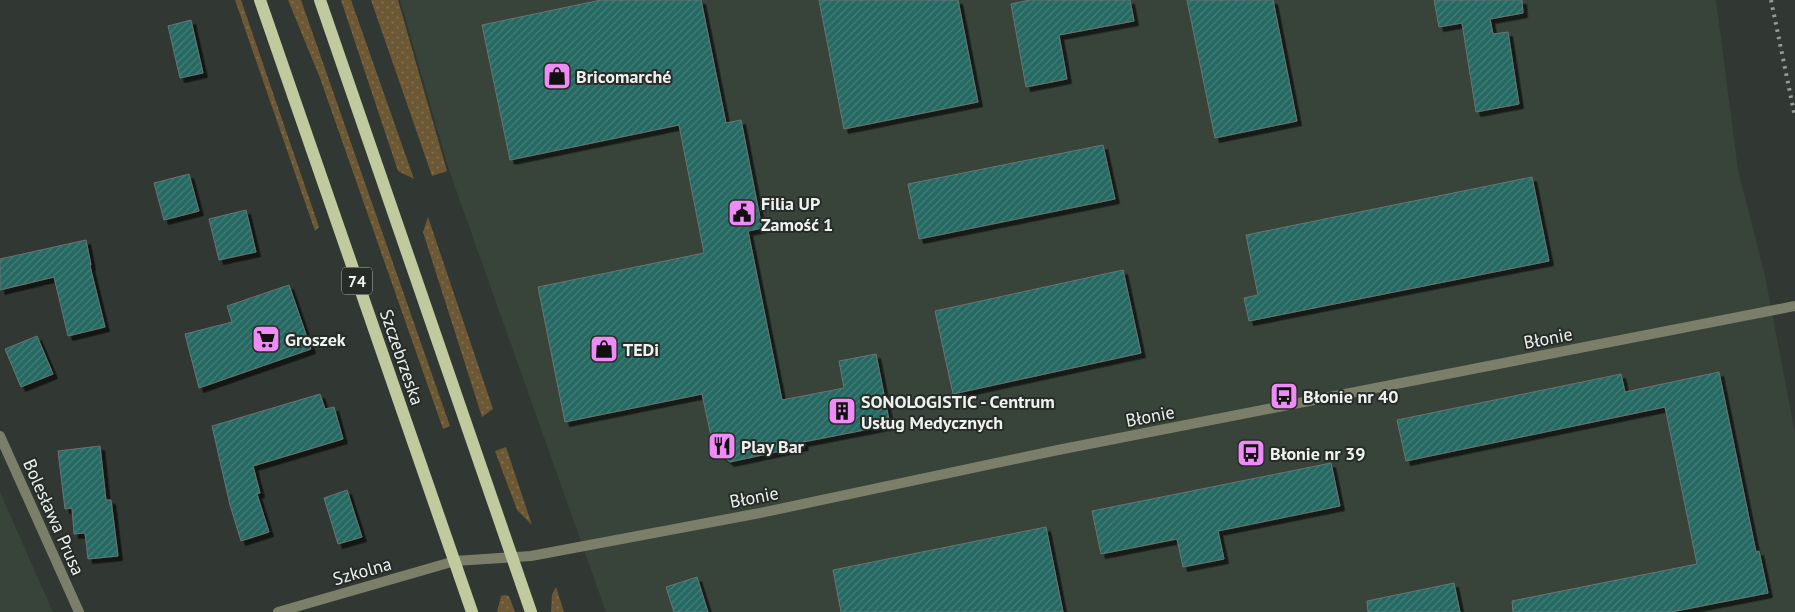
<svg xmlns="http://www.w3.org/2000/svg" width="1795" height="612" viewBox="0 0 1795 612" font-family="'PT Sans',sans-serif">
<style>
.built{fill:#38433a}
.grass{fill:url(#grass-dots)}
.building{fill:url(#building-hatch);stroke:#6a7472;filter:url(#shadow)}
.lines{fill:none;stroke-linecap:round;stroke-linejoin:round}
.minor{stroke:#7b7f6a;stroke-width:10}
.tertiary{stroke:#7b7f6a;stroke-width:10}
.primary{stroke:#c1c99e;stroke-width:12}
.rail{stroke:#969b97;stroke-width:4;stroke-dasharray:2.5 5;stroke-linecap:butt}
.labels{text-anchor:middle;dominant-baseline:central;stroke-width:4;stroke-linejoin:round;paint-order:stroke}
.shield{fill:#272c28;stroke:#b3b7b4;stroke-width:1}
.shield-label{font-size:16px;font-weight:bold;fill:#eff3f0}
.poi-label{font-size:18px;font-weight:bold;fill:#eff3f0;stroke:#272c28;text-anchor:start}
.street-label{font-size:18px;fill:#eff3f0;stroke:#272c28}
</style>
<defs>
<pattern id="grass-dots" width="8" height="8" patternUnits="userSpaceOnUse" patternTransform="scale(1.25)"><rect width="8" height="8" fill="#6c5834"/><path d="M2 2h.1M6 6h.1" fill="none" stroke="#817052" stroke-width="1.8" stroke-linecap="round"/></pattern>
<pattern id="building-hatch" width="6" height="6" patternUnits="userSpaceOnUse" patternTransform="scale(1.25)"><rect width="6" height="6" fill="#256962"/><path d="M-1 1l2-2M0 6l6-6M5 7l2-2" fill="none" stroke="#457f79"/></pattern>
<filter id="shadow"><feDropShadow dx="4.5" dy="4.5" stdDeviation="0" flood-color="#0009"/></filter>
</defs>
<rect width="100%" height="100%" fill="#313732"/>
<g class="built">
<polygon points="400,0 1716,0 1738,170 1765,276 1795,433 1795,612 606,612 449,170"/>
<polygon points="0,492 53,612 0,612"/>
</g>
<g class="grass">
<polygon points="235,0 241,0 319,227 315,231"/>
<polygon points="288,0 301,0 450,426 443,429 320,78"/>
<polygon points="341,0 351,0 414,179 398,171"/>
<polygon points="371,0 398,0 447,171 432,176"/>
<polygon points="428,217 493,409 482,417 423,232"/>
<polygon points="506,447 532,525 517,510 495,451"/>
<polygon points="556,587 564,612 551,612 552,595"/>
<polygon points="505,595 509,596 515,612 497,612 501,596"/>
</g>
<g class="building">
<polygon points="601,0 701,0 726,123 741,120 762,228 748,231 782,400 844,388 839,361 876,354 890,425 803,442 804,446 730,462 714,450 702,394 565,422 538,287 704,253 679,125 510,160 482,25"/>
<polygon points="819,0 958,0 978,102 844,129"/>
<polygon points="1030,0 1130,0 1134,21 1059,35 1067,79 1026,87 1011,4"/>
<polygon points="1187,0 1273,0 1297,121 1215,138"/>
<polygon points="1434,0 1522,0 1523,13 1490,19 1493,34 1508,32 1519,104 1476,112 1462,23 1439,27"/>
<polygon points="191,20 203,73 180,78 168,26"/>
<polygon points="1103,145 1115,199 919,239 908,184"/>
<polygon points="189,174 199,211 164,220 154,183"/>
<polygon points="1532,177 1549,261 1249,321 1244,298 1258,295 1246,235"/>
<polygon points="246,210 256,252 219,260 209,219"/>
<polygon points="86,240 91,265 90,266 105,327 68,336 54,277 0,290 0,259"/>
<polygon points="1123,270 1141,353 953,394 935,311"/>
<polygon points="289,285 311,349 199,388 185,334 232,322 227,306"/>
<polygon points="37,336 53,374 21,387 5,349"/>
<polygon points="1719,372 1756,552 1759,551 1768,593 1671,612 1513,612 1512,601 1697,564 1665,407 1406,461 1397,420 1621,374 1625,392"/>
<polygon points="320,394 325,409 334,407 343,439 253,466 260,493 257,494 269,532 241,541 230,505 212,426"/>
<polygon points="100,446 106,500 111,500 118,556 88,559 85,533 74,534 72,508 65,509 58,451"/>
<polygon points="1331,463 1340,506 1218,531 1224,559 1183,567 1177,539 1101,554 1092,511"/>
<polygon points="347,490 362,537 338,544 324,498"/>
<polygon points="1046,527 1063,612 841,612 833,570"/>
<polygon points="697,577 708,612 674,612 666,587"/>
<polygon points="1454,583 1460,612 1368,612 1367,601"/>
</g>
<g class="lines">
<g class="minor">
<polyline points="0,436 79,612"/>
<polyline points="278,612 455,561"/>
</g>
<polyline class="tertiary" points="455,561 531,556 760,513 1058,450 1795,306"/>
<g class="primary">
<polyline points="260,0 472,612"/>
<polyline points="320,0 531,612"/>
</g>
<polyline class="rail" points="1771,0 1795,117"/>
</g>
<defs>
<symbol id="shop-square" viewBox="-11 -11 22 22"><rect x="-9" y="-9" width="18" height="18" rx="4" fill="#ef8bf7" stroke="#272c28"/><path d="M-5-2.5h2.3a2.7 3.5 0 0 1 5.4 0H5L5.5 6h-11ZM-1.5-2.5h3a1.5 2.3 0 0 0-3 0Z" fill="#111"/></symbol>
<symbol id="civic-square" viewBox="-11 -11 22 22"><rect x="-9" y="-9" width="18" height="18" rx="4" fill="#ef8bf7" stroke="#272c28"/><path d="M-.6-6.5H3V-4.5H.6V-3L4-1V1h2V6H-6V1h2V-1L-.6-3ZM-1.2 2.5V6h2.4V2.5Z" fill="#111"/></symbol>
<symbol id="supermarket-square" viewBox="-11 -11 22 22"><rect x="-9" y="-9" width="18" height="18" rx="4" fill="#ef8bf7" stroke="#272c28"/><path d="M-6-5.5h2.5l.6 2H6L4.5 2H-2.5L-4.4-4H-6ZM-1.5 3.2a1.3 1.3 0 1 0 .1 0ZM3 3.2a1.3 1.3 0 1 0 .1 0Z" fill="#111"/></symbol>
<symbol id="bus-square" viewBox="-11 -11 22 22"><rect x="-9" y="-9" width="18" height="18" rx="4" fill="#ef8bf7" stroke="#272c28"/><path d="M-5-6H5V4H4V6H2V4H-2V6H-4V4H-5ZM-3.5-4V0h7V-4ZM-3.5 1.2v1.5H-2V1.2ZM2 1.2v1.5H3.5V1.2Z" fill="#111"/></symbol>
<symbol id="building-square" viewBox="-11 -11 22 22"><rect x="-9" y="-9" width="18" height="18" rx="4" fill="#ef8bf7" stroke="#272c28"/><path d="M-4-6H4V6H1V3H-1V6H-4ZM-2.5-4.3h1.7v1.8h-1.7ZM.8-4.3h1.7v1.8H.8ZM-2.5-1h1.7V.8h-1.7ZM.8-1h1.7V.8H.8Z" fill="#111"/></symbol>
<symbol id="restaurant-square" viewBox="-11 -11 22 22"><rect x="-9" y="-9" width="18" height="18" rx="4" fill="#ef8bf7" stroke="#272c28"/><path d="M-5-6h1v4h1v-4h1v4h1v-4h1v5L-1.5 .5V6h-2V.5L-5-1ZM5-6V6H3V1.5H1.5Q1.5-4 5-6Z" fill="#111"/></symbol>
</defs>
<g fill-rule="evenodd">
<use href="#shop-square" x="541" y="60" width="32" height="32"/>
<use href="#civic-square" x="726" y="197" width="32" height="32"/>
<use href="#supermarket-square" x="250" y="323" width="32" height="32"/>
<use href="#shop-square" x="588" y="333" width="32" height="32"/>
<use href="#bus-square" x="1268" y="380" width="32" height="32"/>
<use href="#building-square" x="826" y="395" width="32" height="32"/>
<use href="#restaurant-square" x="706" y="430" width="32" height="32"/>
<use href="#bus-square" x="1235" y="437" width="32" height="32"/>
</g>
<g class="labels">
<rect class="shield" x="342" y="267.5" width="30" height="27" rx="4"/>
<g class="shield-label">
<text x="357" y="281">74</text>
</g>
<g class="poi-label">
<text x="576" y="76">Bricomarché</text>
<text x="761" y="203">Filia UP<tspan x="761" dy="21">Zamość 1</tspan></text>
<text x="285" y="339">Groszek</text>
<text x="623" y="349">TEDi</text>
<text x="1303" y="396">Błonie nr 40</text>
<text x="861" y="401">SONOLOGISTIC - Centrum<tspan x="861" dy="21">Usług Medycznych</tspan></text>
<text x="741" y="446">Play Bar</text>
<text x="1270" y="453">Błonie nr 39</text>
</g>
<g class="street-label">
<text transform="translate(1548 338) rotate(-11)">Błonie</text>
<text transform="translate(402 357) rotate(71)">Szczebrzeska</text>
<text transform="translate(1150 416) rotate(-11)">Błonie</text>
<text transform="translate(754 497) rotate(-11)">Błonie</text>
<text transform="translate(54 517) rotate(66)">Bolesława Prusa</text>
<text transform="translate(362 571) rotate(-16)">Szkolna</text>
</g>
</g>
</svg>
